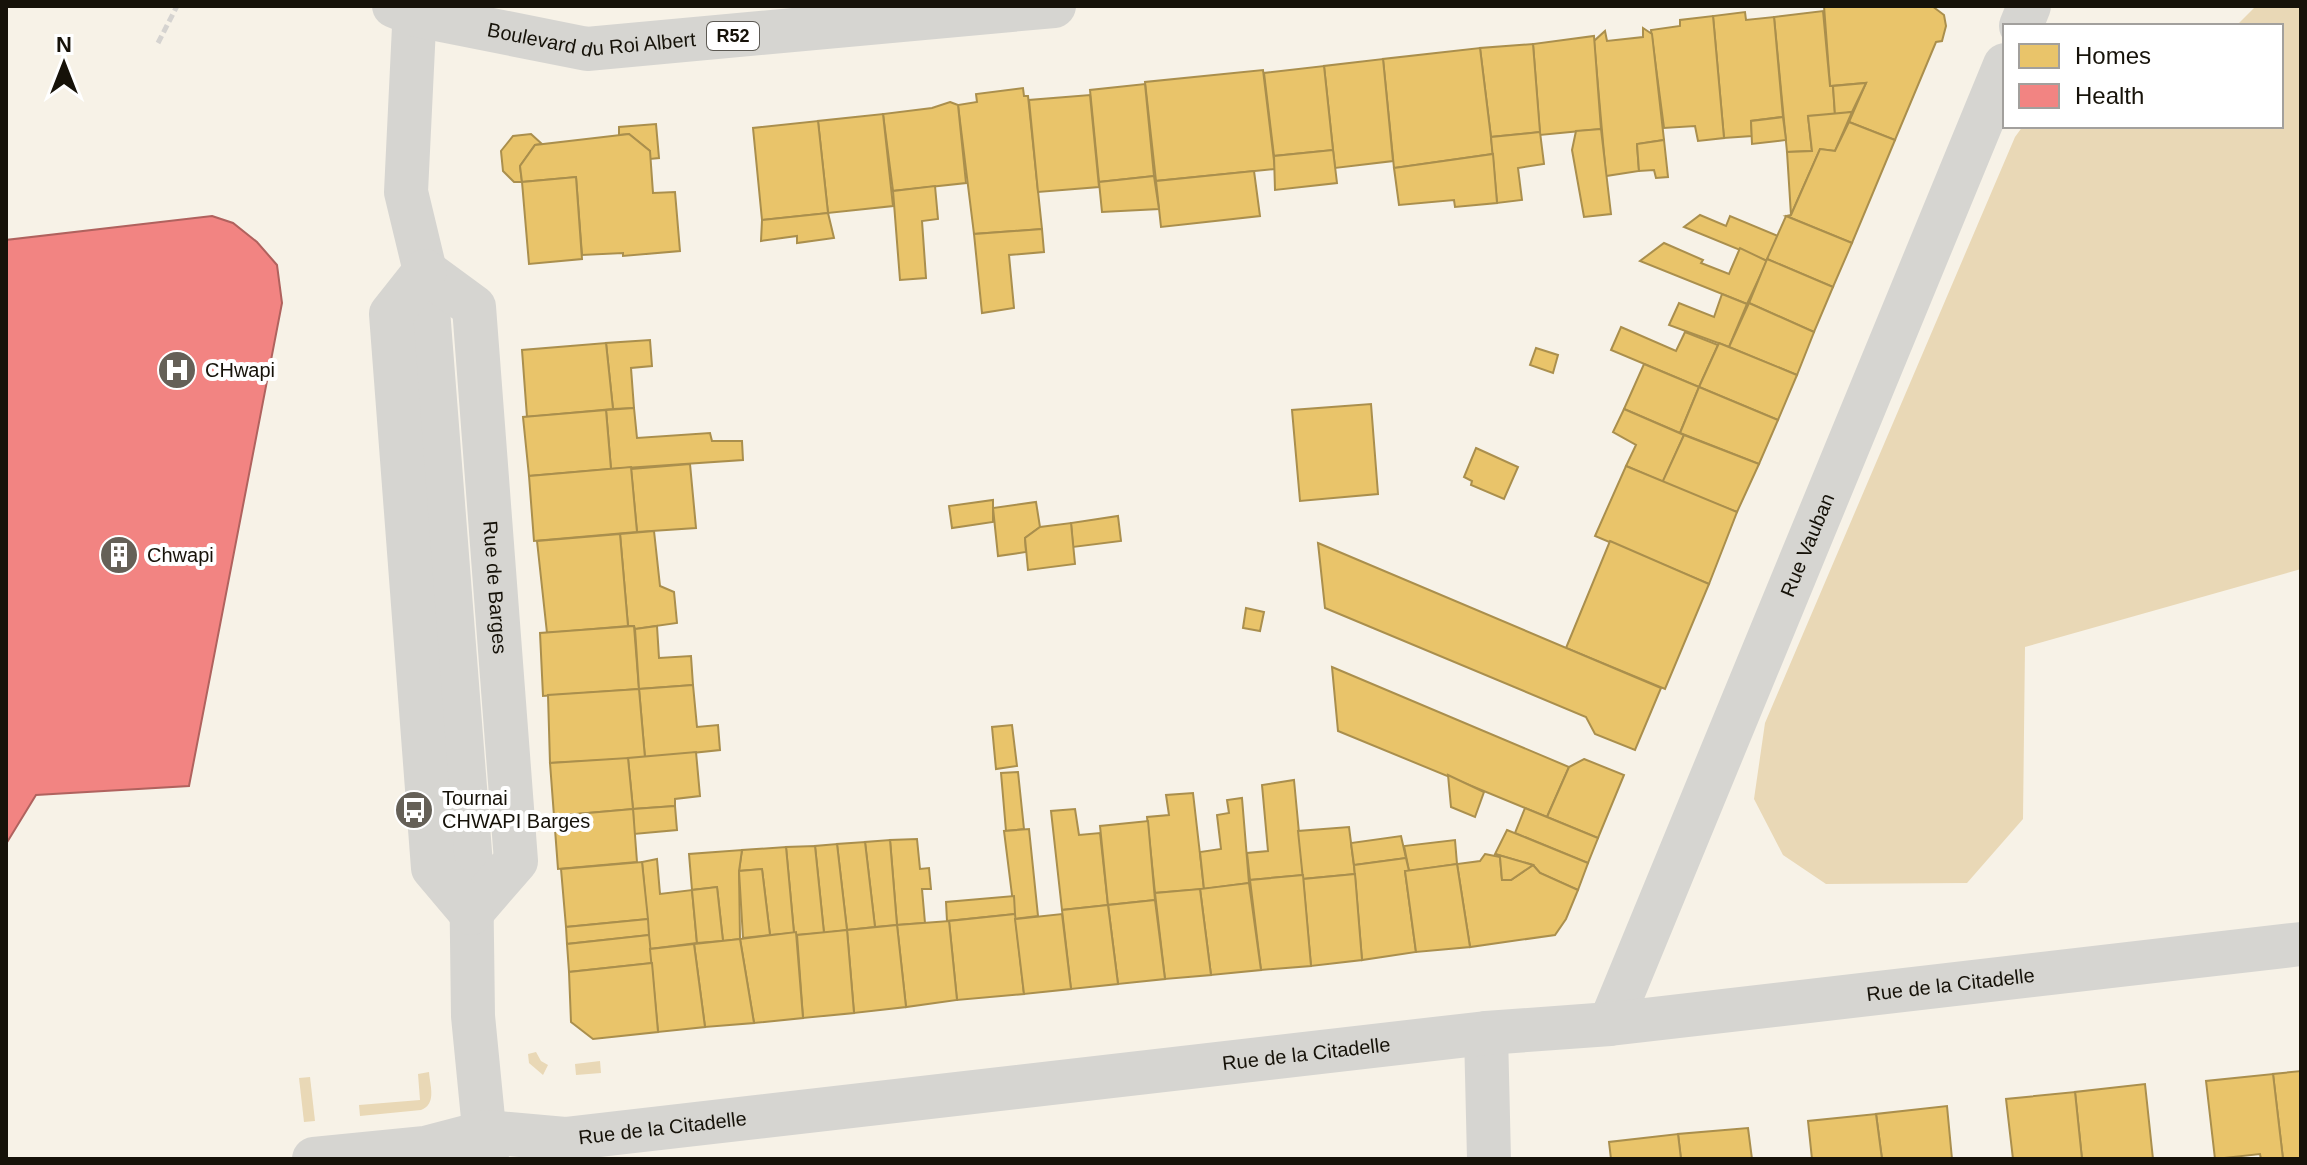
<svg xmlns="http://www.w3.org/2000/svg" width="2307" height="1165" viewBox="0 0 2307 1165" font-family="Helvetica,sans-serif">
<style>
.green{fill:#e9d8b6}
.homes{fill:#e9c46a;stroke:#aa8f4d;stroke-width:2}
.health{fill:#f28482;stroke:#b0625e;stroke-width:2}
.lines{fill:none;stroke-linecap:round;stroke-linejoin:round}
.path{stroke:#d5d3d0;stroke-width:5;stroke-dasharray:8 4;stroke-linecap:butt}
.minor{stroke:#d6d5d1;stroke-width:44}
.major{stroke:#d6d5d1;stroke-width:44}
.labels{text-anchor:middle;dominant-baseline:central;stroke-width:8;stroke-linejoin:round;paint-order:stroke}
.shield{fill:#fff;stroke:#5c5953;stroke-width:2}
.shield-label{font-size:18px;font-weight:bold;fill:#161209}
.street-label{font-size:20px;fill:#161209;stroke:#fff}
.poi-label{font-size:20px;fill:#161209;stroke:#fff;text-anchor:start}
</style>
<rect width="100%" height="100%" fill="#f7f2e7"/>
<g class="green">
<polygon points="2256,6 2301,6 2301,569 2025,647 2023,819 1967,883 1826,884 1783,855 1754,799 1765,723 2015,137 2023,126 2281,126 2281,26 2236,26"/>
<polygon points="536,1052 541,1061 548,1065 543,1075 529,1063 528,1054"/>
<polygon points="600,1061 601,1073 576,1075 575,1064"/>
<path d="M 429,1072 C 430,1086 437,1104 421,1110 L 360,1116 L 359,1105 L 420,1100 L 418,1074 Z"/>
<polygon points="310,1077 315,1121 304,1122 299,1078"/>
</g>
<g class="homes">
<polygon points="1824,6 1932,6 1944,15 1946,26 1942,41 1936,42 1895,140 1849,122 1866,83 1830,86"/>
<polygon points="1823,11 1830,86 1833,86 1835,115 1808,116 1812,151 1787,152 1774,17"/>
<polygon points="1745,12 1746,20 1774,17 1783,117 1751,121 1752,136 1724,138 1713,16"/>
<polygon points="1713,16 1724,138 1698,141 1695,126 1664,128 1651,30 1680,26 1680,20"/>
<polygon points="1643,28 1652,34 1664,140 1637,144 1639,171 1606,176 1594,41 1605,31 1607,41 1643,37"/>
<polygon points="1594,36 1601,129 1540,135 1533,44"/>
<polygon points="1533,44 1540,132 1491,137 1480,48"/>
<polygon points="1480,48 1493,154 1394,168 1383,59"/>
<polygon points="1383,59 1393,161 1335,168 1324,66"/>
<polygon points="1324,66 1333,150 1274,156 1264,73"/>
<polygon points="1263,70 1275,169 1156,181 1145,82"/>
<polygon points="1866,83 1852,112 1835,115 1833,86"/>
<polygon points="1145,84 1154,176 1099,182 1090,90"/>
<polygon points="1023,88 1024,96 1028,96 1042,229 974,234 958,105 977,102 976,94"/>
<polygon points="1090,95 1099,187 1038,192 1029,100"/>
<polygon points="950,102 958,105 966,183 893,191 883,114 932,108"/>
<polygon points="1852,112 1835,151 1820,149 1791,215 1787,152 1812,151 1808,116"/>
<polygon points="883,114 893,206 828,213 818,121"/>
<polygon points="1783,117 1786,140 1752,144 1751,121"/>
<polygon points="818,121 828,213 762,220 753,128"/>
<polygon points="1849,122 1895,140 1852,243 1786,216 1791,215 1820,149 1835,151"/>
<polygon points="656,124 659,158 650,159 650,151 629,134 619,135 619,127"/>
<polygon points="1601,129 1611,214 1584,217 1572,150 1576,131"/>
<polygon points="1540,132 1544,164 1518,168 1522,200 1497,203 1491,137"/>
<polygon points="531,134 542,144 535,145 520,166 522,182 514,182 503,171 501,151 513,136"/>
<polygon points="629,134 650,151 653,193 675,192 680,251 623,256 623,253 582,255 576,177 522,182 520,166 535,145"/>
<polygon points="1664,140 1668,177 1656,178 1654,170 1639,171 1637,144"/>
<polygon points="1333,150 1337,183 1275,190 1274,156"/>
<polygon points="1493,154 1497,203 1455,207 1454,200 1399,205 1394,168"/>
<polygon points="1254,171 1260,216 1161,227 1156,181"/>
<polygon points="1154,176 1159,209 1102,212 1099,182"/>
<polygon points="576,177 582,259 529,264 522,182"/>
<polygon points="935,186 938,219 922,221 926,278 900,280 893,191"/>
<polygon points="828,213 834,238 797,243 797,236 761,241 762,220"/>
<polygon points="1700,215 1726,226 1730,216 1778,236 1767,261 1684,227"/>
<polygon points="1786,216 1852,243 1833,287 1767,259"/>
<polygon points="1042,229 1044,252 1009,255 1014,308 982,313 974,234"/>
<polygon points="1664,243 1703,260 1701,263 1729,274 1740,248 1767,261 1747,304 1640,261"/>
<polygon points="1767,259 1833,287 1814,332 1749,303"/>
<polygon points="1722,294 1747,304 1729,347 1669,325 1679,303 1714,317"/>
<polygon points="1749,303 1814,332 1797,375 1729,347"/>
<polygon points="1621,327 1676,351 1685,332 1718,345 1699,387 1611,350"/>
<polygon points="650,340 652,366 631,368 634,408 613,409 606,343"/>
<polygon points="606,343 613,409 527,417 522,350"/>
<polygon points="1719,343 1797,375 1778,420 1699,387"/>
<polygon points="1536,348 1558,355 1553,373 1530,365"/>
<polygon points="1644,364 1699,387 1680,433 1624,409"/>
<polygon points="1699,387 1778,420 1759,464 1680,433"/>
<polygon points="1371,404 1378,494 1300,501 1292,410"/>
<polygon points="634,408 637,438 710,433 712,441 742,441 743,460 611,469 606,410"/>
<polygon points="1624,409 1684,435 1663,482 1626,466 1636,445 1613,432"/>
<polygon points="606,410 611,469 529,476 523,417"/>
<polygon points="1684,435 1759,464 1737,512 1662,483"/>
<polygon points="1476,448 1518,467 1504,499 1471,485 1472,481 1464,477"/>
<polygon points="690,464 696,528 637,532 631,469"/>
<polygon points="1626,466 1737,512 1709,584 1595,536"/>
<polygon points="631,467 637,532 534,541 529,476"/>
<polygon points="993,500 993,522 952,528 949,506"/>
<polygon points="1036,502 1040,527 1025,538 1026,552 998,556 993,508"/>
<polygon points="1118,516 1121,541 1073,547 1071,523"/>
<polygon points="1071,523 1075,564 1028,570 1025,538 1040,527"/>
<polygon points="654,531 660,586 674,592 677,623 635,629 634,626 628,626 620,534"/>
<polygon points="620,534 628,626 547,633 537,541"/>
<polygon points="1610,541 1709,584 1665,689 1566,648"/>
<polygon points="1318,543 1661,688 1635,750 1595,734 1586,717 1325,608"/>
<polygon points="1246,608 1264,612 1260,631 1243,628"/>
<polygon points="634,626 639,689 543,696 540,633"/>
<polygon points="657,626 659,658 691,656 693,685 639,689 635,629"/>
<polygon points="1332,667 1569,767 1547,817 1338,731"/>
<polygon points="693,685 697,727 718,725 720,750 645,758 639,689"/>
<polygon points="639,689 645,758 550,763 548,695"/>
<polygon points="1012,725 1017,766 996,769 992,727"/>
<polygon points="696,752 700,796 675,799 675,806 633,809 628,758"/>
<polygon points="628,758 633,809 554,816 550,763"/>
<polygon points="1584,759 1624,775 1598,838 1547,817 1569,767"/>
<polygon points="1018,772 1024,829 1006,831 1001,773"/>
<polygon points="1448,775 1484,792 1475,817 1451,807"/>
<polygon points="1294,780 1303,875 1250,880 1247,853 1268,851 1262,785"/>
<polygon points="1193,793 1204,889 1155,893 1147,817 1169,815 1166,795"/>
<polygon points="1242,798 1249,883 1204,889 1200,852 1221,849 1217,815 1229,813 1227,800"/>
<polygon points="675,806 677,830 634,834 633,809"/>
<polygon points="1525,808 1598,838 1588,863 1515,833"/>
<polygon points="633,809 637,862 558,869 554,816"/>
<polygon points="1075,809 1079,835 1100,833 1108,905 1062,910 1051,811"/>
<polygon points="1148,821 1155,900 1108,905 1100,826"/>
<polygon points="1349,827 1355,874 1303,879 1298,831"/>
<polygon points="1029,829 1038,916 1015,919 1004,831"/>
<polygon points="1507,830 1588,863 1578,890 1540,873 1533,865 1495,854"/>
<polygon points="1401,836 1406,858 1354,865 1351,843"/>
<polygon points="917,839 920,869 929,868 931,889 922,889 925,923 897,925 890,840"/>
<polygon points="890,840 897,925 875,927 865,842"/>
<polygon points="1455,840 1457,864 1409,871 1404,846"/>
<polygon points="865,842 875,927 847,930 837,844"/>
<polygon points="837,844 847,930 824,933 815,846"/>
<polygon points="815,846 824,933 797,935 794,933 786,847"/>
<polygon points="786,847 794,933 770,935 762,869 739,871 741,856 742,850"/>
<polygon points="742,850 739,871 740,939 723,941 717,887 692,890 689,854"/>
<polygon points="1485,854 1500,857 1502,880 1511,880 1533,865 1540,873 1578,890 1566,919 1555,935 1470,947 1457,864 1480,861"/>
<polygon points="1495,854 1533,865 1511,880 1502,880 1500,857"/>
<polygon points="1406,858 1409,871 1405,871 1416,952 1362,960 1354,865"/>
<polygon points="657,859 660,894 692,890 697,943 650,949 642,862"/>
<polygon points="642,862 648,919 566,927 561,869"/>
<polygon points="1457,864 1470,947 1416,952 1405,871"/>
<polygon points="762,869 770,935 743,938 739,871"/>
<polygon points="1355,874 1362,960 1311,966 1303,879"/>
<polygon points="1303,875 1311,966 1261,970 1250,880"/>
<polygon points="1249,883 1261,970 1211,975 1200,889"/>
<polygon points="717,887 723,941 697,943 692,890"/>
<polygon points="1200,889 1211,975 1165,979 1155,893"/>
<polygon points="1014,896 1015,914 947,921 946,902"/>
<polygon points="1155,900 1165,979 1118,984 1108,905"/>
<polygon points="1108,905 1118,984 1071,989 1062,910"/>
<polygon points="1015,914 1024,994 957,1000 949,921"/>
<polygon points="1062,914 1071,989 1024,994 1015,919"/>
<polygon points="648,919 649,935 567,944 566,927"/>
<polygon points="949,921 957,1000 906,1007 897,925"/>
<polygon points="897,925 906,1007 854,1013 847,930"/>
<polygon points="847,930 854,1013 803,1018 797,935"/>
<polygon points="796,932 803,1018 754,1023 740,939"/>
<polygon points="649,935 652,963 569,972 567,944"/>
<polygon points="740,939 754,1023 705,1027 694,944"/>
<polygon points="694,944 705,1027 658,1032 650,949"/>
<polygon points="652,963 658,1032 593,1039 571,1022 569,972"/>
<polygon points="2301,1071 2301,1159 2283,1159 2273,1074"/>
<polygon points="2273,1074 2283,1159 2261,1159 2260,1154 2215,1159 2206,1081"/>
<polygon points="2145,1084 2153,1159 2082,1159 2075,1092"/>
<polygon points="2075,1092 2082,1159 2013,1159 2006,1099"/>
<polygon points="1947,1106 1952,1159 1882,1159 1876,1114"/>
<polygon points="1876,1114 1882,1159 1812,1159 1808,1121"/>
<polygon points="1748,1128 1752,1159 1681,1159 1678,1134"/>
<polygon points="1678,1134 1681,1159 1611,1159 1609,1142"/>
</g>
<polygon class="health" points="212,216 233,223 257,242 277,265 282,303 189,786 36,795 6,844 6,240"/>
<g class="lines">
<polyline class="path" points="158,43 177,6"/>
<g class="minor">
<polyline points="415,6 406,192 425,271 471,865 473,1016 487,1159"/>
<polyline points="2021,26 2029,6"/>
<path id="s1" d="M 425,271 L 474,307 L 516,861 L 471,913"/>
<polyline points="425,271 391,314 433,868 471,913"/>
<path id="s2" d="M 1610,1024 L 2005,65"/>
<polyline points="1486,1033 1489,1159"/>
<path id="s3" d="M 314,1159 L 425,1148 L 486,1132 L 565,1139 L 1486,1033 L 1610,1024 L 2301,944"/>
</g>
<path class="major" id="s4" d="M 394,6 L 416,15 L 587,49 L 1054,6"/>
</g>
<defs>
<symbol id="hospital-disc" viewBox="-11 -11 22 22"><circle r="9.5" fill="#656057" stroke="#fff"/><path d="M-5-5h3v3.5h4V-5h3V5h-3V1.5h-4V5h-3Z" fill="#fff"/></symbol>
<symbol id="building-disc" viewBox="-11 -11 22 22"><circle r="9.5" fill="#656057" stroke="#fff"/><path d="M-4-6H4V6H1V3H-1V6H-4ZM-2.5-4.3h1.7v1.8h-1.7ZM.8-4.3h1.7v1.8H.8ZM-2.5-1h1.7V.8h-1.7ZM.8-1h1.7V.8H.8Z" fill="#fff"/></symbol>
<symbol id="bus-disc" viewBox="-11 -11 22 22"><circle r="9.5" fill="#656057" stroke="#fff"/><path d="M-5-6H5V4H4V6H2V4H-2V6H-4V4H-5ZM-3.5-4V0h7V-4ZM-3.5 1.2v1.5H-2V1.2ZM2 1.2v1.5H3.5V1.2Z" fill="#fff"/></symbol>
</defs>
<g fill-rule="evenodd">
<use href="#hospital-disc" x="155" y="348" width="44" height="44"/>
<use href="#building-disc" x="97" y="533" width="44" height="44"/>
<use href="#bus-disc" x="392" y="788" width="44" height="44"/>
</g>
<g class="labels">
<rect class="shield" x="707" y="22" width="52" height="28" rx="6"/>
<g class="shield-label">
<text x="733" y="36">R52</text>
</g>
<g class="street-label">
<text stroke="none"><textPath href="#s4" startOffset="202">Boulevard du Roi Albert</textPath></text>
<text stroke="none"><textPath href="#s2" startOffset="518">Rue Vauban</textPath></text>
<text stroke="none"><textPath href="#s1" startOffset="342">Rue de Barges</textPath></text>
<text stroke="none"><textPath href="#s3" startOffset="1648">Rue de la Citadelle</textPath></text>
<text stroke="none"><textPath href="#s3" startOffset="1000">Rue de la Citadelle</textPath></text>
<text stroke="none"><textPath href="#s3" startOffset="352">Rue de la Citadelle</textPath></text>
</g>
<g class="poi-label">
<text x="205" y="370">CHwapi</text>
<text x="147" y="555">Chwapi</text>
<text x="442" y="798">Tournai<tspan x="442" dy="23">CHWAPI Barges</tspan></text>
</g>
</g>
<rect width="2307" height="1165" fill="none" stroke="#161209" stroke-width="16"/>
<rect x="2003" y="24" width="280" height="104" fill="#ffffff" stroke="#a2a09d" stroke-width="2"/>
<rect x="2019" y="44" width="40" height="24" fill="#e9c46a" stroke="#a2a09d" stroke-width="2"/>
<text x="2075" y="64" font-size="24" fill="#161209">Homes</text>
<rect x="2019" y="84" width="40" height="24" fill="#f28482" stroke="#a2a09d" stroke-width="2"/>
<text x="2075" y="104" font-size="24" fill="#161209">Health</text>
<g transform="translate(64 64)" stroke="#ffffff" stroke-width="6" paint-order="stroke">
<path d="M0-6L14 30L0 20L-14 30Z" fill="#161209"/>
<text y="-12" font-size="22" font-weight="bold" text-anchor="middle" fill="#161209">N</text>
</g>
</svg>
